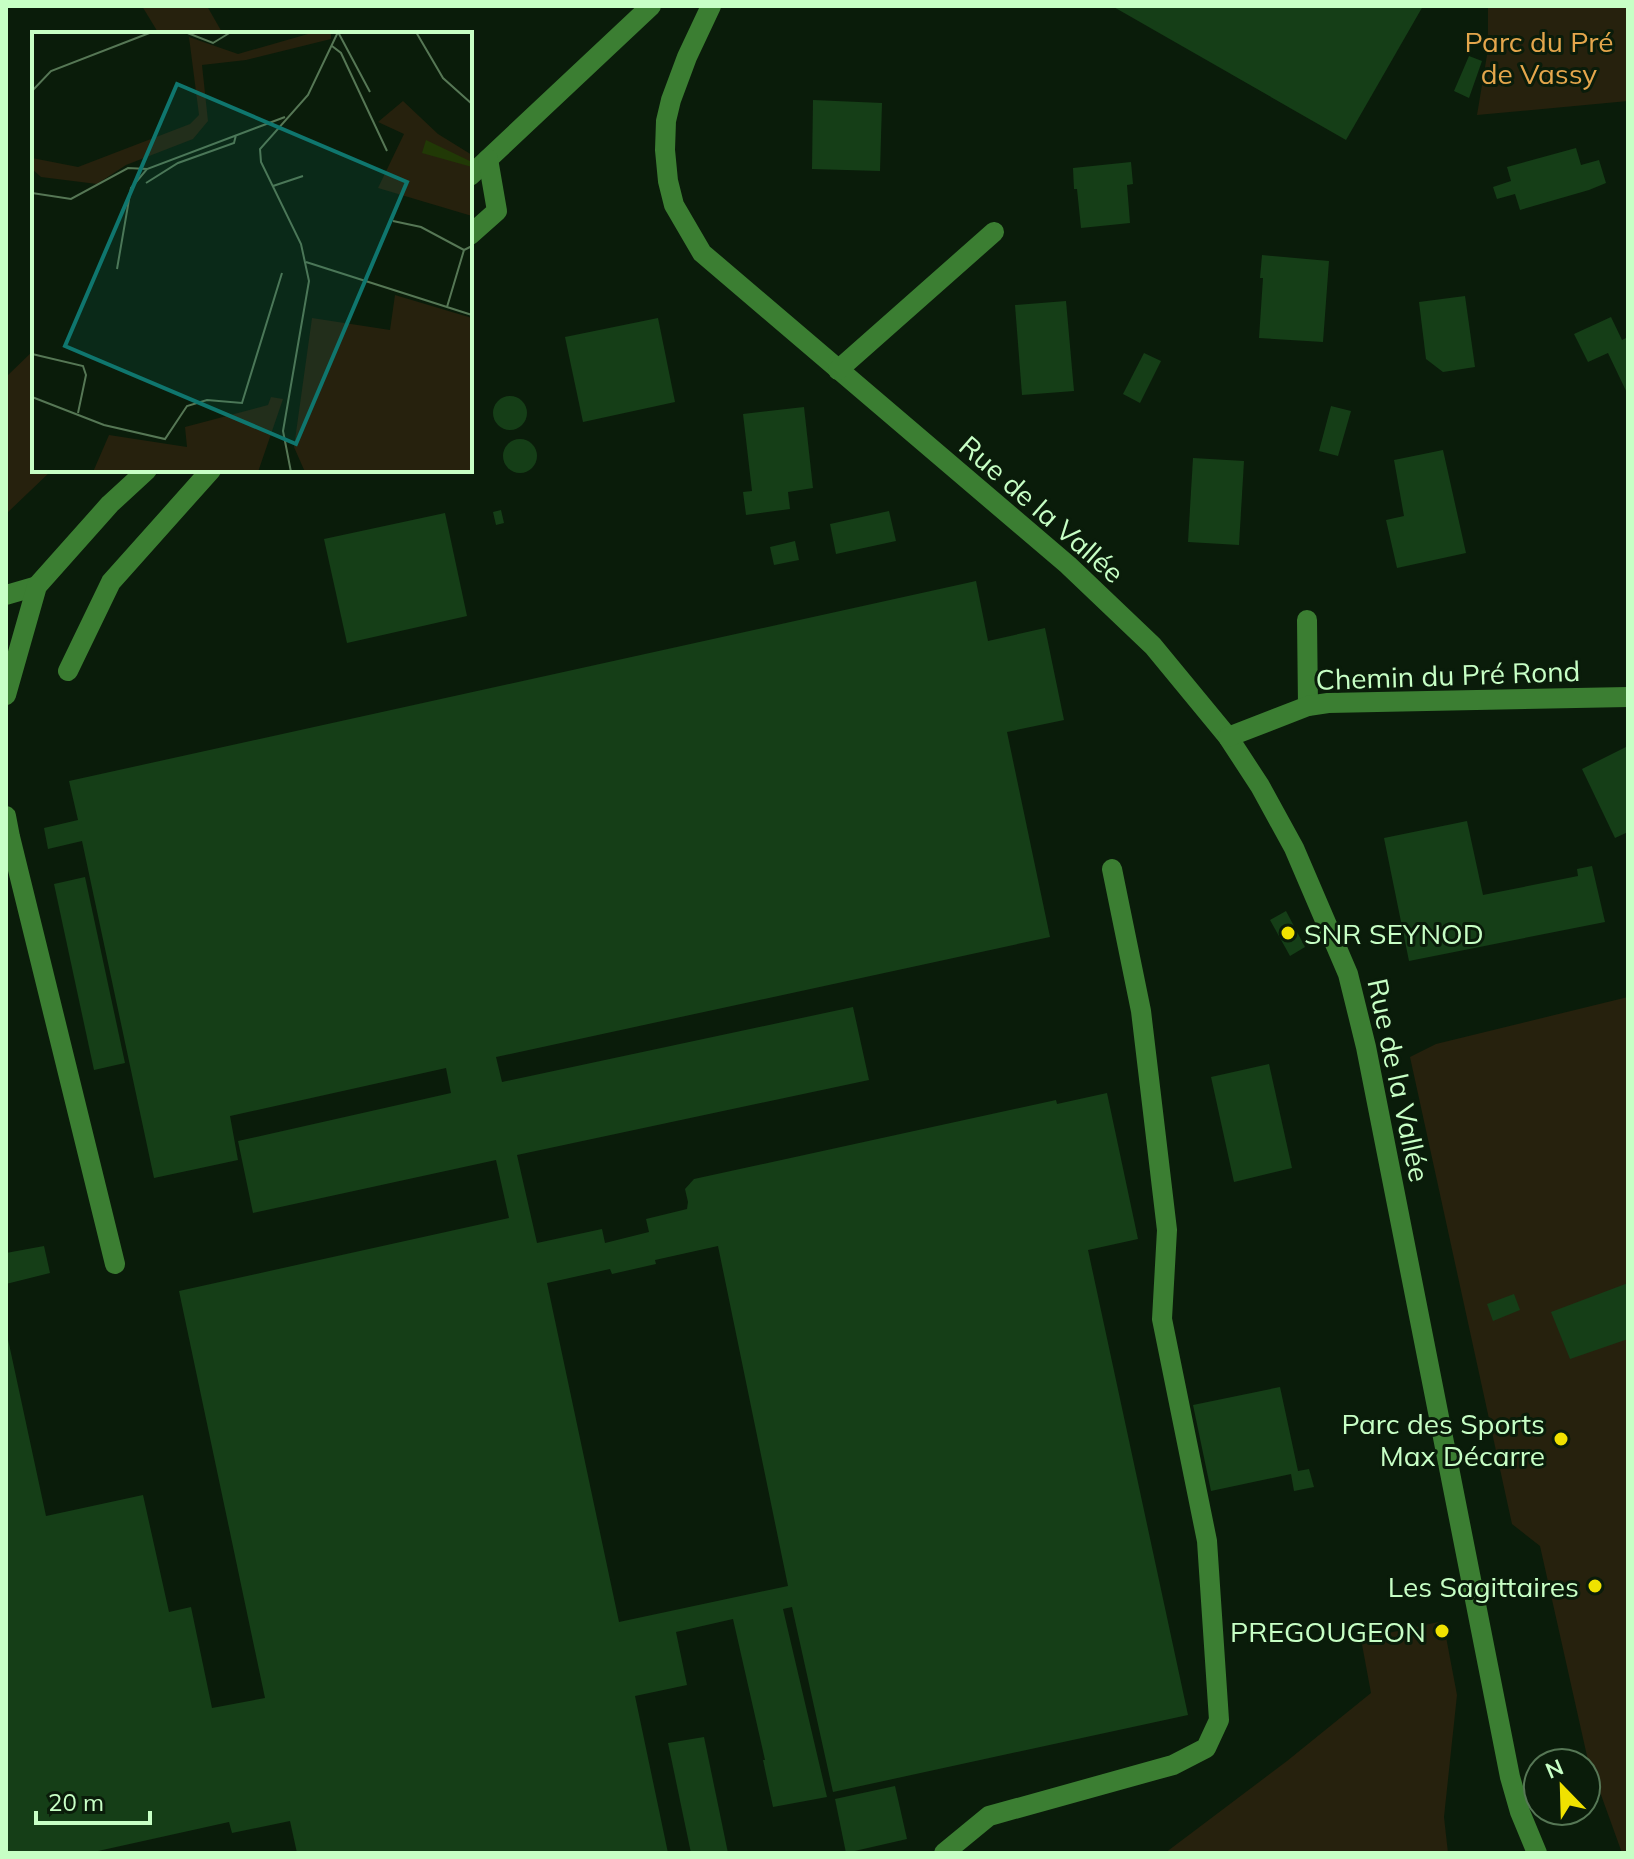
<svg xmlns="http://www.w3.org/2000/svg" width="1634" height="1859" viewBox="0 0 1634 1859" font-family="Mulish,sans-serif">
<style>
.green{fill:#26210d}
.building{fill:#153e17;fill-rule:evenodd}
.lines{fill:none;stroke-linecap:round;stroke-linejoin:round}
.minor{stroke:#3b7e32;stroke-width:20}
.poi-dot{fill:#f0e200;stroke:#0a1c0a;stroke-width:3}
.labels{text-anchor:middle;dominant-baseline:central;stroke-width:6;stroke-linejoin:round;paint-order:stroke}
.park-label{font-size:28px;fill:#e4a64c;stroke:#0a1c0a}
.street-label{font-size:28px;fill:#c7ffc5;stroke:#0a1c0a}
.poi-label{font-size:28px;fill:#c7ffc5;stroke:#0a1c0a;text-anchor:end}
.inset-road{fill:none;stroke:#567755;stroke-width:2}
.view{fill:#0f766e;fill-opacity:0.15;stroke:#0f766e;stroke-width:4}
.inset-edge{fill:none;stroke:#c7ffc5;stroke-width:4}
</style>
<rect width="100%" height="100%" fill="#0a1c0a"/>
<g class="green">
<polygon points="142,6 207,6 223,34 159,34"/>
<polygon points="1488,6 1628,6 1628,101 1477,115 1488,49"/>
<polygon points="34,350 34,470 52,470 6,514 6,377"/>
<polygon points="1628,997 1628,1853 1622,1853 1587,1756 1540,1546 1512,1524 1410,1057 1436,1044"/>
<polygon points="1443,1621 1457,1695 1444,1817 1448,1853 1165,1853 1287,1761 1371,1693 1361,1639"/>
</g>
<g class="building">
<polygon points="1112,6 1423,6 1346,140"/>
<polygon points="1469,56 1482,61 1469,98 1454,91"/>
<polygon points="813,100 882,103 880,171 812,169"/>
<polygon points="1576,148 1581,165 1599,160 1606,183 1589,190 1520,210 1515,194 1497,199 1493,187 1511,181 1507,167"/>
<polygon points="1131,162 1133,184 1127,185 1130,223 1081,228 1077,189 1074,189 1073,168"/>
<polygon points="1262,255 1329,261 1323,342 1259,338 1263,278 1260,278"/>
<polygon points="1465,296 1475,367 1443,372 1426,359 1419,302"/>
<polygon points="1066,301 1074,391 1022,395 1015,305"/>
<polygon points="1611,317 1622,340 1628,337 1628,395 1608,353 1588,362 1574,334"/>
<polygon points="658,318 675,402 583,422 565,337"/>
<polygon points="1144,353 1161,361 1140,403 1123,394"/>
<circle cx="510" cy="413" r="17"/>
<polygon points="1331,406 1351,411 1338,456 1319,451"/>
<polygon points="804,407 813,488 788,492 790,509 746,515 743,492 752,491 743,414"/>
<circle cx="520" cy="456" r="17"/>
<polygon points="1443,450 1466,553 1397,568 1386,520 1404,516 1394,460"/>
<polygon points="1193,458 1244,461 1239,545 1188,542"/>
<polygon points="501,510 504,523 496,525 493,512"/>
<polygon points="889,511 896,541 836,554 830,524"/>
<polygon points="445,513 467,616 347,643 324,539"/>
<polygon points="795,541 799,560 774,565 770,547"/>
<path d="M 976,581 L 988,641 L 1045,628 L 1064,720 L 1007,732 L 1050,937 L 496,1057 L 502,1082 L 853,1007 L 869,1080 L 517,1155 L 537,1243 L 602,1229 L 605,1243 L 649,1232 L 646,1219 L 687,1209 L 688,1202 L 685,1189 L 694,1179 L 1056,1100 L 1057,1104 L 1107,1093 L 1138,1239 L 1088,1250 L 1188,1715 L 833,1792 L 792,1607 L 783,1609 L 827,1797 L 773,1807 L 763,1760 L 765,1760 L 733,1619 L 676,1632 L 687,1685 L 635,1696 L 668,1853 L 297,1853 L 290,1821 L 232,1833 L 229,1822 L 89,1853 L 6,1853 L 6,1330 L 46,1516 L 143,1495 L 169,1612 L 191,1607 L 212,1708 L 265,1698 L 179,1291 L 509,1218 L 496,1160 L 253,1213 L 238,1141 L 451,1093 L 446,1068 L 230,1116 L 238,1160 L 154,1178 L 82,841 L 48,849 L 44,828 L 78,820 L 69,781 ZM 718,1246 L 788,1586 L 619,1622 L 547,1283 L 610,1269 L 612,1274 L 656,1264 L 655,1260 Z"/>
<polygon points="1628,746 1628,832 1615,838 1582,769"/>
<polygon points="1467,821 1483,895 1578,876 1577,869 1592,866 1605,922 1409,961 1384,838"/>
<polygon points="85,877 125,1063 94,1070 54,884"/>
<polygon points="1286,911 1305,947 1290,956 1270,920"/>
<polygon points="1269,1064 1292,1168 1234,1182 1211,1077"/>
<polygon points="44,1246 50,1273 6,1284 6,1253"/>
<polygon points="1628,1283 1628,1339 1570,1359 1551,1312"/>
<polygon points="1514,1294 1520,1310 1493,1321 1487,1304"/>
<polygon points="1280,1387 1298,1471 1309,1469 1314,1487 1294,1491 1291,1474 1211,1491 1193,1405"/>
<polygon points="1446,1624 1448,1637 1439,1638 1437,1626"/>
<polygon points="704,1737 728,1853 691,1853 668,1743"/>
<polygon points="895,1786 907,1839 846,1853 835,1799"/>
</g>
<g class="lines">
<g class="minor">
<polyline points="711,6 687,57 671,100 666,121 665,150 668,181 674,205 702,253 1068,565 1153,646 1228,737 1260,786 1294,848 1348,974 1366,1047 1510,1777 1520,1812 1537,1853"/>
<polyline points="470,176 651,6"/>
<polyline points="470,235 497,211 488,159"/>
<polyline points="838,370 994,232"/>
<polyline points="6,595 37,586"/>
<polyline points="1307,620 1308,706"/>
<polyline points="68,671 111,582 211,470"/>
<polyline points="6,695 37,586 110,504 147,470"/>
<polyline points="1228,737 1308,706 1328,703 1628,697"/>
<polyline points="6,816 10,837 115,1264"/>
<polyline points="944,1853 989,1816 1173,1765 1206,1748 1219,1720 1207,1541 1162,1319 1167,1230 1141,1011 1112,869"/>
</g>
</g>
<g class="poi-dot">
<circle cx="1288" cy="933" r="8"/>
<circle cx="1561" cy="1439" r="8"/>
<circle cx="1595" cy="1586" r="8"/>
<circle cx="1442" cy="1631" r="8"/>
</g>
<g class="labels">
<g class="park-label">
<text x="1539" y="41">Parc du Pré<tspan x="1539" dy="32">de Vassy</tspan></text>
</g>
<g class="street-label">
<text transform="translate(1042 509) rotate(41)">Rue de la Vallée</text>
<text transform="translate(1448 675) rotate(-2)">Chemin du Pré Rond</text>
<text transform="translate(1399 1080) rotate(78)">Rue de la Vallée</text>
</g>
<g class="poi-label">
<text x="1304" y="933" text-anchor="start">SNR SEYNOD</text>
<text x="1545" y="1423">Parc des Sports<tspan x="1545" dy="32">Max Décarre</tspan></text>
<text x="1579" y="1586">Les Sagittaires</text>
<text x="1426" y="1631">PREGOUGEON</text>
</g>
</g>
<g transform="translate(32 32)">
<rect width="440" height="440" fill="#0a1c0a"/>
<path d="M 283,0 L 299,0 L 299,7 L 214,28 L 170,33 L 176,89 L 161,107 L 94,133 L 65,152 L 9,145 L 0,137 L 0,126 L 46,135 L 158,92 L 167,83 L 157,5 L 206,22 ZM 371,69 L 406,102 L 440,123 L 440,184 L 346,156 L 372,102 L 346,90 ZM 363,263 L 440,286 L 440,440 L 273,440 L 262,415 L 280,286 L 358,298 ZM 239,365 L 251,367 L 226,440 L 61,440 L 77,403 L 155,415 L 153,395 L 236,373 Z" fill="#26210d"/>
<path d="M 394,108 L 440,130 L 440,135 L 390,121 Z" fill="#213906"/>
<path class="inset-road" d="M 153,0 L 181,11 L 199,0M 384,0 L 411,46 L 440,72M 300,14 L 309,21 L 355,119M 0,59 L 19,39 L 120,0M 114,151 L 146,131 L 202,111 L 204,103M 241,154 L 271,144M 0,161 L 39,167 L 96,136 L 115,137M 361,189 L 389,195 L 432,218M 274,230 L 440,283M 85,237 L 99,156 L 115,137 L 253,85M 415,275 L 432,218 L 440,214M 0,322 L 51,334 L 54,343 L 46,381M 0,365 L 72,393 L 133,407 L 155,374 L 175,368 L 210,371 L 250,241M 259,440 L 251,399 L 277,249 L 269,212 L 229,130 L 228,117 L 276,63 L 306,0 L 338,60"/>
<path class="view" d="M 145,52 L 375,150 L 264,412 L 33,314 Z"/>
<rect width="440" height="440" class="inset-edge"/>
</g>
<rect width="1634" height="1859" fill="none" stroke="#c7ffc5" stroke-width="16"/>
<g transform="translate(1562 1787) rotate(337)"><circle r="38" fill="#0a1c0a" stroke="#567755" stroke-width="2"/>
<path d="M0-6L14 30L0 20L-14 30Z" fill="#f0e200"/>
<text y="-12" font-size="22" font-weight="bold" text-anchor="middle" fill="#c7ffc5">N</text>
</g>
<path d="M36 1811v12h114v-12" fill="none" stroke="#c7ffc5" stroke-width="4"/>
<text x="48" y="1811" font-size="24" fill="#c7ffc5" stroke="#0a1c0a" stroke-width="6" paint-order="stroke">20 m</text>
</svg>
